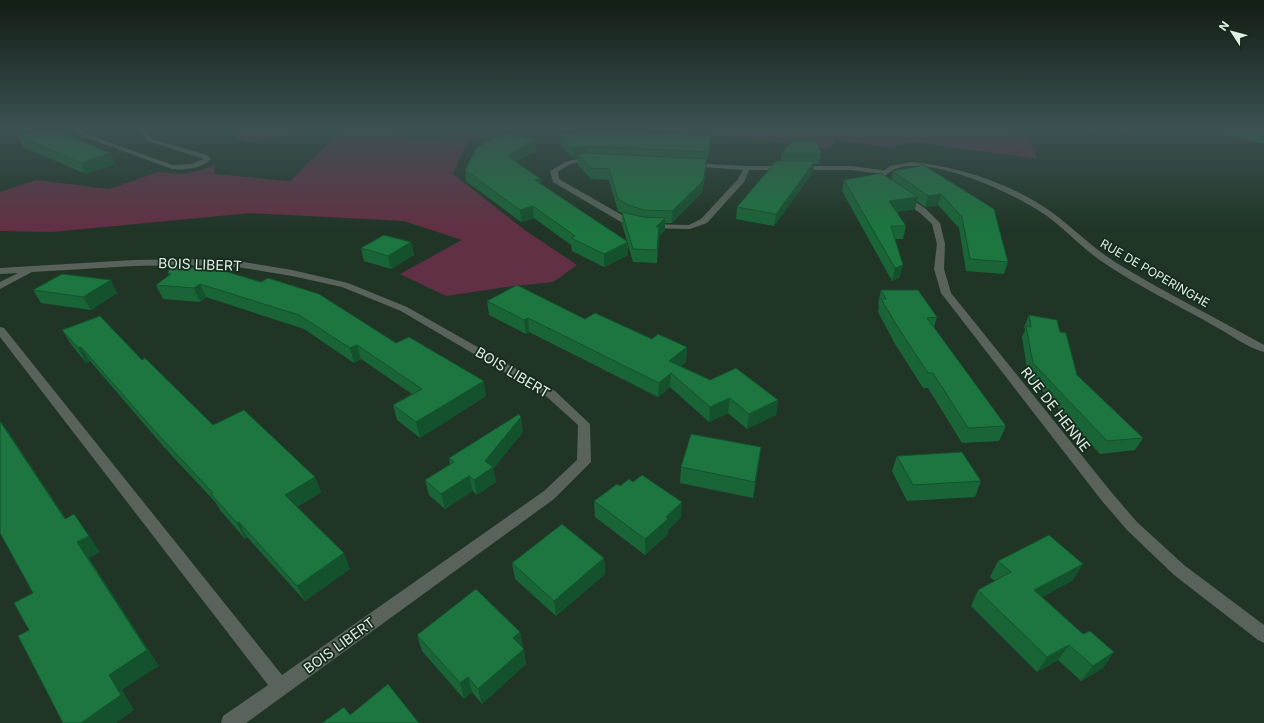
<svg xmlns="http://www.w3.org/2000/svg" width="1264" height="723" viewBox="0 0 1264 723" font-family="Inter,sans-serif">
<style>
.green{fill:#623044}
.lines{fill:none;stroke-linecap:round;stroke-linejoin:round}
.minor{fill:#59635b;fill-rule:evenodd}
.tertiary{fill:#59635b;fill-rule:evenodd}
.wall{fill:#196537}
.shaded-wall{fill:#14522d}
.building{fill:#1d7540;stroke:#14522d}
.labels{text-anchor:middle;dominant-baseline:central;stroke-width:3.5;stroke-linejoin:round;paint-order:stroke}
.far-street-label{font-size:12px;fill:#e2efe5;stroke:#162b1c}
.street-label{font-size:14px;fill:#e2efe5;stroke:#162b1c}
</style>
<rect width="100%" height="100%" fill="#203526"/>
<g class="green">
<polygon points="226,128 307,128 286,136 246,143 237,138 234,131"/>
<polygon points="344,128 404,128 393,132 405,135 411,141 454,137 506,128 519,128 469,138 453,174 526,231 577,265 553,282 506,287 446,296 400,274 462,240 404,221 251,213 52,232 0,231 0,192 36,180 109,189 158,172 183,174 202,170 215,165 214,174 290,181"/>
<polygon points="626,128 1003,128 1030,137 1037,159 916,142 887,147 834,140 834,144 830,147 823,148 741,138"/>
</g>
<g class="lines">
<g class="minor">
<path d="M 72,128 L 79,128 L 89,135 L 173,165 L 191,164 L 204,159 L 148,141 L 139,128 L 145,128 L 152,139 L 207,155 L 211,159 C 201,169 186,170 172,169 L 85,137 Z"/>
<polygon points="1115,128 1123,128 1133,133 1128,134"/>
<path d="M 581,158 L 592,158 L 595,160 C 590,164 582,161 576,163 C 569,164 563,168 558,172 L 559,179 L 627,218 L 644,224 L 689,225 L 701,219 L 738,179 L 743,170 L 689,166 L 689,164 L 691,163 L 747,166 L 851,166 L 882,170 L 886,172 L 882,174 L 851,170 L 749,170 L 744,182 L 707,223 L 690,229 L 643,228 L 621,222 L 553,182 L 550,171 L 552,170 L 565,162 Z"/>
<polygon points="187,259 237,261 292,270 348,283 407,307 555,391 590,424 591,462 554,499 246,723 221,723 223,716 268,685 0,337 0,327 4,328 282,675 544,491 577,460 578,425 547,397 401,311 342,287 292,276 237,267 187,265 134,266 32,272 0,289 0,282 18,273 0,274 0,268 134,260"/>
</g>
<g class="tertiary">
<path d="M 912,162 C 961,167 1013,184 1053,213 C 1074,229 1093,248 1115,262 C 1163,292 1215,317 1264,345 L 1264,352 C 1249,349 1230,334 1216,327 C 1178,305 1137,286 1101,261 C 1081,247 1066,230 1047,216 C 1018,195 931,154 895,169 C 891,170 886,175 883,178 L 888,184 L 887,186 L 881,186 L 875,178 L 890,166 Z"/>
<polygon points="900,195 906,195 926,209 940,223 945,244 944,269 951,293 1112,493 1137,522 1184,565 1264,625 1264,643 1258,640 1174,575 1127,530 1102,501 941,293 934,269 937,244 932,224 920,213 900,199"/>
</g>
</g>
<g class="wall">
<polygon points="3,128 57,128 52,129 110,153 115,164 86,174 23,147 18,136 28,134 21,135"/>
<polygon points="1070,128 1115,128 1114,129 1097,136"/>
<polygon points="1134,128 1161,128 1160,132"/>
<polygon points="1194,128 1264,128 1264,144"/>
<polygon points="559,133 677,134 711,136 710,147 707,162 706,162 706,170 702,192 672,223 665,223 665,230 659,236 657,263 633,262 628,245 628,255 604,267 572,251 571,245 534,218 521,222 466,181 465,170 536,150 516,162 541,179 541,184 627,241 622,224 622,213 618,211 609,180 591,179 578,165 578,158 573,158 560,144"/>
<polygon points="821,152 820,162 818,164 814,164 813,172 774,226 736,219 737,207 781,161 781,154"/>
<polygon points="920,166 1008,262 1004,274 966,271 959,228 938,205 925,207 917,201 915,209 896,212 906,226 903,239 895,239 903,265 899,278 892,281 842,191 844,180 891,179 893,171"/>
<polygon points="411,242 414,255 391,269 364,261 361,248"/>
<polygon points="168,274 396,343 486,396 420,438 397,420 393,405 412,394 361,359 354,363 304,329 206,297 200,302 163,299 156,285 169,275"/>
<polygon points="33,290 117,293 91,310 41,303"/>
<polygon points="881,290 937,317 934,327 1006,426 999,441 962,443 928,388 923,388 895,344 878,312 879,307 878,304"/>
<polygon points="487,301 585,319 652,339 687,347 686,362 681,366 710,380 778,400 776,415 747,429 728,413 709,422 670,387 658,397 529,332 526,334 489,315"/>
<polygon points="1029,315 1060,332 1077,375 1143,438 1135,450 1100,454 1028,375 1022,337 1025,330 1024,327"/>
<polygon points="62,330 142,360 213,425 315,477 321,492 297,507 350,569 305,601 247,537 245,539 220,510 216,503 163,446 90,361 86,363 71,344"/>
<polygon points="523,432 493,469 496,482 477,495 473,491 445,509 429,495 425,480 450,464 449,458"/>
<polygon points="897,456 981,481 975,497 907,501 892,471"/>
<polygon points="759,463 753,498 680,483 681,467"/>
<polygon points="620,486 681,517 668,530 668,534 645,555 595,517 594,501"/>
<polygon points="604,558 605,574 556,616 515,579 512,563"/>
<polygon points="998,561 1073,580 1042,597 1083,634 1114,652 1103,668 1081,681 1058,660 1037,672 971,606 978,590 995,581 990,577"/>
<polygon points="520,632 526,664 482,704 472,692 464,699 422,651 417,635"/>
</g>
<g class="shaded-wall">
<polygon points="17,128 57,128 21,135"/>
<polygon points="1102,128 1115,128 1114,129 1097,136 1100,129"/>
<polygon points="711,136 710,147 707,162 708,152"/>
<polygon points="535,139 536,150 508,167 507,156"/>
<polygon points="588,146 588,156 578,154 578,158 573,158 572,148"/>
<polygon points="821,152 820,162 818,164 820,154"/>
<polygon points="110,153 115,164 86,174 81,163"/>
<polygon points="707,159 706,170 702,192 672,223 672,211"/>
<polygon points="815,161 813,172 774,226 776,214"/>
<polygon points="541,179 542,190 535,180"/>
<polygon points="941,194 938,205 925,207 928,196"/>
<polygon points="918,197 915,209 886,213 889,201"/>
<polygon points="533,206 534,218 521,222 520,210"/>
<polygon points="665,218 665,230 659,236 657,263 657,250 656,227"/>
<polygon points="411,242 414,255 391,269 388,256"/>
<polygon points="628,242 628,255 604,267 604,254"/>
<polygon points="903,265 899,278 892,281 895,268"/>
<polygon points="111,280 117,293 91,310 83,297"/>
<polygon points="200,284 206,297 200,302 194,288"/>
<polygon points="528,318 529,332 526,334 524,320"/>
<polygon points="357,345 361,359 354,363 350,348"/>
<polygon points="81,347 90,361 86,363 78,348"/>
<polygon points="687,347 686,362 671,374 670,387 658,397 659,383 669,361"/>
<polygon points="484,381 486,396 420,438 416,422"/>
<polygon points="730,398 728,413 709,422 710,407"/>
<polygon points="778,400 776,415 747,429 749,414"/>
<polygon points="521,417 523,432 493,469 496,482 477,495 474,480 485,461"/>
<polygon points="0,421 7,430 77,535 65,519"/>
<polygon points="761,447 759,463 753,498 755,482"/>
<polygon points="469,476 473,491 445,509 441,494"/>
<polygon points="315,477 321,492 292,510 285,495"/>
<polygon points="682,502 681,517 668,530 668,534 645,555 645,539 666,517"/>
<polygon points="74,514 85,530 100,552 89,558 159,666 122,690 134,710 116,723 81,723 109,675 77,542"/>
<polygon points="239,522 247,537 245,539 237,523"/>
<polygon points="344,553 350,569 305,601 297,586"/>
<polygon points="604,558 605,574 556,616 554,601"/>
<polygon points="1083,564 1073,580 1025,606 1034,590"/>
<polygon points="520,632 523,647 513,638"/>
<polygon points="1069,645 1058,660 1037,672 1047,657"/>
<polygon points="524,649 526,664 482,704 478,689"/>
<polygon points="1114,652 1103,668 1081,681 1093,666"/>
<polygon points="468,677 472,692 464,699 460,683"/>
</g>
<g class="building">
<polygon points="50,128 110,153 81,163 18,136"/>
<polygon points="1223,128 1264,128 1264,137"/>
<polygon points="601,131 677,133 676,134 711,136 708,152 588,146 572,148 559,133"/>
<polygon points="502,134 505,134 535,139 507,156 541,179 535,180 628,242 604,254 571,238 575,236 533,206 520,210 465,170 477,147"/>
<polygon points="793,140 815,140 821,152 820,154 781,154"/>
<polygon points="588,153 707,159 703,181 672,211 644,210 628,205 618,199 609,169 591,168 578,154"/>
<polygon points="776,161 815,161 776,214 737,207"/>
<polygon points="922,164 994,209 1008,262 970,259 962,217 941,194 928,196 893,171 920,166"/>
<polygon points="881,173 918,197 889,201 906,226 891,226 903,265 895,268 844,180"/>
<polygon points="622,212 643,217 665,218 656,227 659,227 657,250 633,249"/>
<polygon points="384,235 411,242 388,256 361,248"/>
<polygon points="170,266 221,270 261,282 268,278 319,294 396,343 409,337 484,381 416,422 393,405 422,389 357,345 350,348 299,315 200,284 194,288 156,285 171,274 168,274"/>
<polygon points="62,274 111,280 83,297 33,290"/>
<polygon points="517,285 585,319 595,313 652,339 658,334 687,347 669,361 710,380 736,368 778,400 749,414 730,398 710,407 671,373 659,383 528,318 524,320 487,301"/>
<polygon points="881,290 918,290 937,317 927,318 1006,426 968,428 933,373 928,373 899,329 881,299 886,299"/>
<polygon points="1029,315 1057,320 1060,332 1066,333 1077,375 1143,438 1107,441 1033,363 1026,326 1031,327"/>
<polygon points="100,316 142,360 145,358 213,425 244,410 315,477 285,495 344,553 297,586 239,522 237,523 211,494 213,493 154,430 81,347 78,348 62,330"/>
<polygon points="519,414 521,417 485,461 493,467 474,480 469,476 441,494 425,480 454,462 449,458"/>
<polygon points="0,421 65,519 74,514 89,536 77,542 147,650 109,675 121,695 81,723 63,723 18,636 29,630 14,603 33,593 0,533"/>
<polygon points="691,434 761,447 755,482 681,467"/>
<polygon points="962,452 981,481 913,485 897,456"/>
<polygon points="642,475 682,502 666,517 668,519 645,539 594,501 617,484 620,486 629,479 633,482"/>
<polygon points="562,524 604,558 554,601 512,563"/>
<polygon points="1049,535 1083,564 1034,590 1083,634 1090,631 1114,652 1093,666 1069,645 1047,657 978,590 1011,572 998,561"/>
<polygon points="476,589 520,632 513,638 524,649 478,689 468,677 460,683 417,635"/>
<polygon points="388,684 419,723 322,723 344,707 350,715"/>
</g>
<linearGradient id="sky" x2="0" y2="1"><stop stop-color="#121d15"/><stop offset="0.56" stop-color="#3c5152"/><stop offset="1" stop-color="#3c5152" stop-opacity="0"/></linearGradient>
<rect width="1264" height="229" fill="url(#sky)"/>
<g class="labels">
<g class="far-street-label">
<text transform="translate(1155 273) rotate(30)">RUE DE POPERINGHE</text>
</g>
<g class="street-label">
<text transform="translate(200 264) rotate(2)">BOIS LIBERT</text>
<text transform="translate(513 372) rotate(31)">BOIS LIBERT</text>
<text transform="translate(1056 409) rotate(52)">RUE DE HENNE</text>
<text transform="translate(339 645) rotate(-36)">BOIS LIBERT</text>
</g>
</g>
<g transform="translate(1232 32) rotate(306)" stroke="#162b1c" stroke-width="3" paint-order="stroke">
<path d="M0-3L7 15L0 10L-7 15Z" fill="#e2efe5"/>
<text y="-6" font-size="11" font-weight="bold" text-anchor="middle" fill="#e2efe5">N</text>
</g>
</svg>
